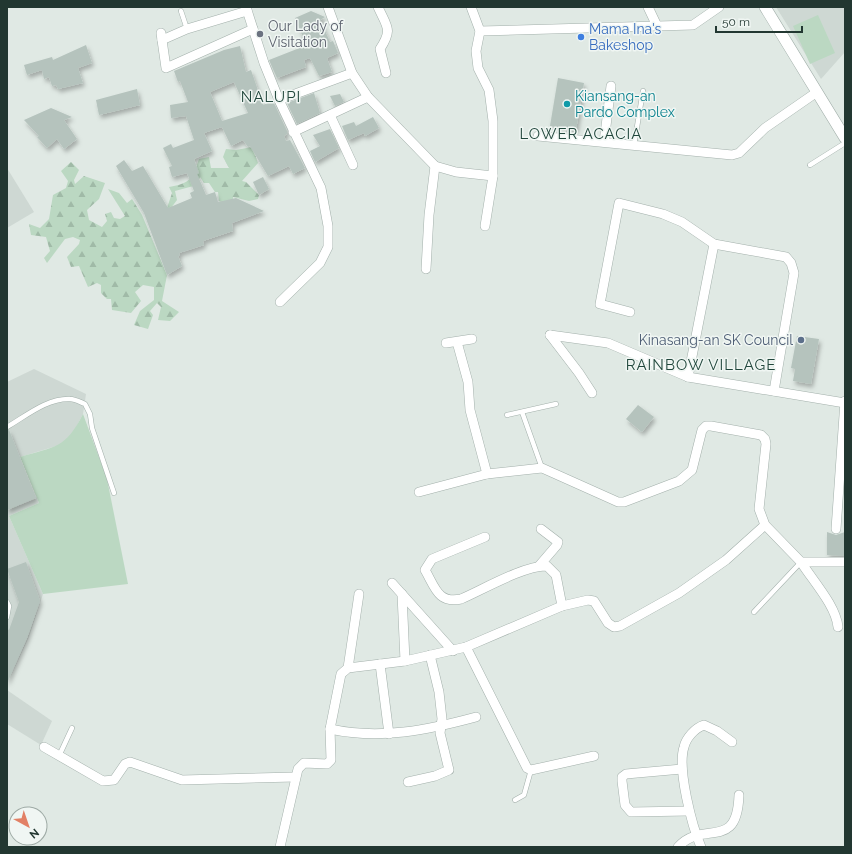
<svg xmlns="http://www.w3.org/2000/svg" width="852" height="854" viewBox="0 0 852 854" font-family="Raleway,sans-serif">
<style>
.built{fill:#ced8d3}
.green{fill:#bbd8c2}
.forest{fill:url(#forest-firs)}
.building{fill:#b5c3bd;fill-rule:evenodd;filter:url(#shadow)}
.lines{fill:none;stroke-linecap:round;stroke-linejoin:round}
.service-casing{stroke:#a3b0ab;stroke-width:5.5}
.minor-casing{stroke:#a3b0ab;stroke-width:10}
.tertiary-casing{stroke:#a3b0ab;stroke-width:12}
.service{stroke:#fff;stroke-width:4.5}
.minor{stroke:#fff;stroke-width:9}
.tertiary{stroke:#fff;stroke-width:11}
.worship-dot{fill:#6b7280;stroke:#f0f6f3;stroke-width:1.5}
.shop-dot{fill:#3f7fe0;stroke:#f0f6f3;stroke-width:1.5}
.culture-dot{fill:#0f9aa8;stroke:#f0f6f3;stroke-width:1.5}
.service-dot{fill:#5c6f8a;stroke:#f0f6f3;stroke-width:1.5}
.labels{text-anchor:middle;dominant-baseline:central;stroke-width:3;stroke-linejoin:round;paint-order:stroke}
.worship-label{font-size:14px;fill:#5b616d;stroke:#f0f6f3;text-anchor:start}
.shop-label{font-size:14px;fill:#366cbe;stroke:#f0f6f3;text-anchor:start}
.culture-label{font-size:14px;fill:#0d838f;stroke:#f0f6f3;text-anchor:start}
.service-label{font-size:14px;fill:#4e5e75;stroke:#f0f6f3;text-anchor:end}
.neighbourhood-label{font-size:15px;letter-spacing:1px;fill:#21473c;stroke:#f0f6f3}
</style>
<defs>
<pattern id="forest-firs" width="22" height="20" patternUnits="userSpaceOnUse"><rect width="22" height="20" fill="#bbd8c2"/><path d="M5 1l3.5 6h-7zM16 11l3.5 6h-7z" fill="#a0baa7"/></pattern>
<filter id="shadow"><feDropShadow dx="2" dy="3.5" stdDeviation="2" flood-color="#0004"/></filter>
</defs>
<rect width="100%" height="100%" fill="#e0e9e4"/>
<g class="built">
<polygon points="776,7 845,7 845,52 821,79"/>
<polygon points="7,168 34,212 7,228"/>
<polygon points="34,369 86,394 83,414 74,431 63,444 20,457 39,503 9,516 43,594 29,637 7,684 7,382"/>
<polygon points="7,690 52,721 41,745 7,724"/>
</g>
<g class="green">
<polygon points="818,15 835,53 810,64 793,26"/>
<path d="M 83,414 L 107,479 L 128,584 L 43,594 L 9,516 L 39,503 L 20,457 C 56,446 65,449 83,414 Z"/>
</g>
<g class="forest">
<path d="M 252,147 L 258,163 L 242,181 L 246,182 L 259,195 L 258,199 L 249,201 L 233,197 L 233,205 L 228,206 L 219,201 L 218,192 L 215,192 L 209,183 L 204,183 L 200,177 L 197,185 L 175,191 L 177,200 L 171,208 L 167,208 L 172,193 L 169,187 C 191,183 192,179 199,159 L 209,157 L 211,168 L 229,168 L 223,157 L 226,149 L 236,150 Z"/>
<polygon points="71,162 79,170 74,180 75,184 84,176 105,183 99,199 87,210 89,220 102,227 107,221 105,214 111,212 114,218 120,219 125,216 108,189 119,193 127,203 132,199 142,215 167,275 162,301 179,312 170,321 158,320 161,307 157,303 150,311 153,315 148,329 134,325 140,311 154,300 154,287 143,285 135,292 141,301 131,313 112,310 111,299 107,299 101,293 101,285 97,283 88,287 79,266 71,267 67,257 79,244 80,240 73,237 65,239 47,263 44,258 50,251 46,237 31,235 29,224 40,228 49,219 53,195 66,188 68,181 61,171"/>
</g>
<g class="building">
<polygon points="311,11 325,17 320,20 330,42 333,41 338,53 327,58 332,72 319,76 310,58 304,60 306,67 277,78 269,60 302,47 299,39 303,37 295,18"/>
<polygon points="86,45 92,63 78,68 83,83 58,89 56,85 52,86 49,77 44,79 42,70 27,75 24,65 52,57 53,60"/>
<path d="M 240,46 L 246,72 L 251,70 L 263,105 L 273,101 L 287,131 L 287,134 L 284,136 L 286,141 L 290,140 L 305,168 L 293,174 L 289,166 L 268,176 L 250,146 L 248,147 L 243,140 L 231,146 L 222,127 L 204,133 L 212,151 L 194,159 L 199,173 L 197,174 L 206,195 L 215,192 L 218,202 L 236,198 L 264,211 L 232,223 L 233,231 L 203,241 L 204,245 L 179,253 L 180,256 L 178,256 L 182,266 L 167,275 L 144,213 L 116,166 L 124,160 L 132,171 L 143,166 L 168,208 L 192,198 L 190,193 L 194,191 L 187,173 L 172,177 L 169,167 L 172,166 L 163,148 L 171,144 L 173,148 L 194,140 L 186,116 L 171,118 L 170,105 L 188,102 L 180,81 L 178,82 L 174,71 L 224,50 ZM 234,82 L 248,113 L 222,121 L 210,92 Z"/>
<polygon points="558,78 584,83 576,130 550,126"/>
<polygon points="137,89 140,105 99,115 96,100"/>
<polygon points="314,93 320,113 297,124 287,103"/>
<polygon points="340,94 344,102 335,106 330,96"/>
<polygon points="51,108 72,117 64,120 77,139 64,149 57,139 47,148 37,137 39,136 24,120"/>
<polygon points="373,117 379,128 365,136 364,133 348,140 342,126 354,122 356,126"/>
<polygon points="330,129 339,148 315,162 310,151 320,146 313,135"/>
<polygon points="263,177 269,189 259,195 253,182"/>
<polygon points="797,336 819,339 811,384 793,381 795,369 791,368"/>
<polygon points="638,405 654,417 642,432 626,419"/>
<polygon points="9,430 36,498 7,510 7,431"/>
<polygon points="827,532 836,535 845,532 845,556 827,555"/>
<polygon points="26,562 40,601 27,638 7,683 7,629 9,630 19,602 7,569"/>
</g>
<g class="lines">
<defs>
<g id="service">
<polyline points="181,11 187,29"/>
<polyline points="634,145 643,91"/>
<polyline points="810,165 845,143"/>
<polyline points="522,412 542,468"/>
<polyline points="507,415 556,404"/>
<path d="M 7,427 C 26,416 47,398 70,399 C 75,399 80,402 85,404 L 90,414 L 92,428 L 114,493"/>
<polyline points="7,602 9,606 7,617"/>
<polyline points="754,612 801,562"/>
<polyline points="59,756 72,728"/>
<polyline points="515,800 524,795 531,770"/>
</g>
<g id="minor">
<polyline points="246,7 264,63 279,100 321,188 328,226 328,247 320,263 280,302"/>
<polyline points="328,7 352,73 368,97 401,131 435,166 456,172 493,176"/>
<path d="M 378,7 C 387,27 393,29 380,49 L 386,73"/>
<polyline points="471,7 480,31 476,51 478,68 489,90 493,121 493,176 485,226"/>
<polyline points="648,7 657,26"/>
<polyline points="480,31 693,25 719,7"/>
<polyline points="161,33 166,68 253,29"/>
<polyline points="162,40 187,29 247,11"/>
<polyline points="279,100 352,73"/>
<polyline points="330,115 353,165"/>
<polyline points="293,132 368,97"/>
<polyline points="538,136 732,155 739,153 765,128 817,92"/>
<polyline points="604,142 611,86"/>
<polyline points="426,269 429,215 435,166"/>
<polyline points="630,312 600,304 619,203 663,214 682,222 714,244 786,257 791,263 794,273 774,391"/>
<polyline points="550,335 608,343 688,377 845,403"/>
<polyline points="550,335 579,373 592,393"/>
<polyline points="457,342 468,382 470,410 487,474"/>
<polyline points="446,343 472,339"/>
<polyline points="688,377 714,244"/>
<polyline points="419,492 487,474 542,468 618,502 624,502 679,481 692,470 702,430 706,426 711,426 761,435 765,439 766,444 759,509 765,525 801,562 845,562"/>
<polyline points="836,529 845,401"/>
<path d="M 485,537 L 432,559 L 425,570 C 435,587 438,604 461,599 C 482,590 525,565 547,566 L 556,575 L 562,606"/>
<path d="M 801,562 C 813,581 836,606 838,627"/>
<polyline points="539,566 557,545 558,542 541,529"/>
<polyline points="392,583 453,651"/>
<polyline points="402,594 405,661"/>
<polyline points="466,647 527,768 531,770 594,756"/>
<polyline points="380,664 389,734"/>
<polyline points="348,668 359,594"/>
<path d="M 330,729 C 380,740 428,730 476,717"/>
<polyline points="44,747 103,781 114,780 125,764 130,762 182,780 295,777"/>
<polyline points="682,769 626,774 622,777 622,781 625,805 631,812 689,811"/>
<polyline points="408,782 435,776 449,770 440,733 442,719 439,692 430,655"/>
<polyline points="280,847 298,769 304,763 327,764 331,760 330,729 341,674 348,668 405,661 466,647 562,606 588,600 594,601 608,623 614,627 620,626 679,593 726,560 765,525"/>
<path d="M 678,847 C 703,819 737,853 739,795"/>
<path d="M 701,847 C 692,826 677,769 684,747 C 686,738 695,728 704,725 L 717,731 L 732,742"/>
</g>
<polyline id="tertiary" points="765,7 845,138"/>
</defs>
<use href="#service" class="service-casing"/>
<use href="#minor" class="minor-casing"/>
<use href="#tertiary" class="tertiary-casing"/>
<use href="#service" class="service"/>
<use href="#minor" class="minor"/>
<use href="#tertiary" class="tertiary"/>
</g>
<circle class="worship-dot" cx="260" cy="34" r="4"/>
<circle class="shop-dot" cx="581" cy="37" r="4"/>
<circle class="culture-dot" cx="567" cy="104" r="4"/>
<circle class="service-dot" cx="801" cy="340" r="4"/>
<g class="labels">
<g class="worship-label">
<text x="268" y="26">Our Lady of<tspan x="268" dy="16">Visitation</tspan></text>
</g>
<g class="shop-label">
<text x="589" y="29">Mama Ina's<tspan x="589" dy="16">Bakeshop</tspan></text>
</g>
<g class="culture-label">
<text x="575" y="96">Kiansang-an<tspan x="575" dy="16">Pardo Complex</tspan></text>
</g>
<g class="service-label">
<text x="793" y="340">Kinasang-an SK Council</text>
</g>
<g class="neighbourhood-label">
<text x="271" y="97">NALUPI</text>
<text x="581" y="134">LOWER ACACIA</text>
<text x="701" y="365">RAINBOW VILLAGE</text>
</g>
</g>
<rect width="852" height="854" fill="none" stroke="#223731" stroke-width="16"/>
<g transform="translate(28 826) rotate(140)"><circle r="19" fill="#f0f6f3" stroke="#9eaaa5"/>
<path d="M0-3L7 15L0 10L-7 15Z" fill="#e28065"/>
<text y="-6" font-size="11" font-weight="bold" text-anchor="middle" fill="#223731">N</text>
</g>
<path d="M716 26v6h86v-6" fill="none" stroke="#223731" stroke-width="2"/>
<text x="722" y="26" font-size="12" fill="#223731" stroke="#f0f6f3" stroke-width="3" paint-order="stroke">50 m</text>
</svg>
